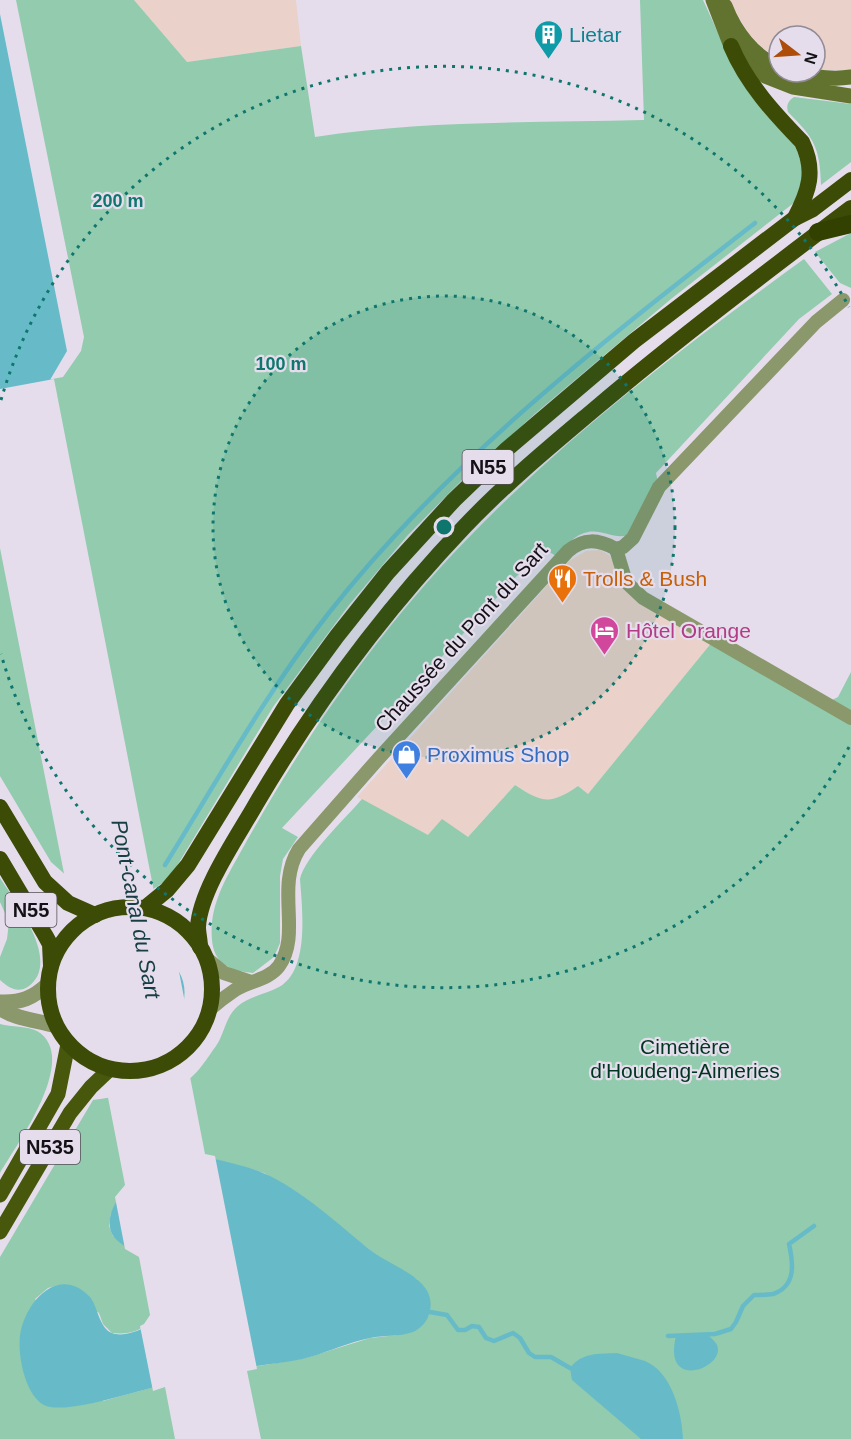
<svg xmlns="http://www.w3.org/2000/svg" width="851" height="1439" viewBox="0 0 851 1439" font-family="Helvetica,sans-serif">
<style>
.commercial{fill:#ead1c9}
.green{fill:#92cbad;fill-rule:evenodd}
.water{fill:#67bbc8}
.pier{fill:#e5ddec}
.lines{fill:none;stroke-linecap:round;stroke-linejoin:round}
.stream{stroke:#67bbc8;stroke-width:4.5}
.minor{stroke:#8a986b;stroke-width:14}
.tertiary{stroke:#8a986b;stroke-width:15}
.secondary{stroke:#61732e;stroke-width:15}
.primary{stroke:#47580c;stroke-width:15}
.trunk{stroke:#3c4c06;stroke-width:16}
.motorway{stroke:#324000;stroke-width:18}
.ring{fill:none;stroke:#0f766e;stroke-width:3;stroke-dasharray:3 6}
.labels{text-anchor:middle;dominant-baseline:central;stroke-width:4.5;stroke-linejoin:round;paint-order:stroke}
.shield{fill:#e5ddec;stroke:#534e56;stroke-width:1.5}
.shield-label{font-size:20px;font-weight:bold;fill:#141116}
.culture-label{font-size:21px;fill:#0d838f;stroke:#e5ddec;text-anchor:start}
.food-label{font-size:21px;fill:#c56008;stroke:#e5ddec;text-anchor:start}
.hotel-label{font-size:21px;fill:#b23c85;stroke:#e5ddec;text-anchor:start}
.street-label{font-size:21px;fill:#141116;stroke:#e5ddec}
.shop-label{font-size:21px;fill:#366cbe;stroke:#e5ddec;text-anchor:start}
.park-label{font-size:21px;fill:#003621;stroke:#e5ddec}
.water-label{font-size:22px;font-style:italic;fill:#163e44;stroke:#e5ddec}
.centre{fill:#0f766e;stroke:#e5ddec;stroke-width:3}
.ring-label{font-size:18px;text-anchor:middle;font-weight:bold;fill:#0f766e;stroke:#e5ddec;stroke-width:4.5;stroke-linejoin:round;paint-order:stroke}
</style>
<rect width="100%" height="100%" fill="#e5ddec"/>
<g class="commercial">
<polygon points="134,0 296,0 301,46 187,62"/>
<polygon points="729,0 851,0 851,70 815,70 815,36 779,36 779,58 763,48 748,33"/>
<polygon points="600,550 609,555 616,567 619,583 640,604 710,645 588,794 578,786 562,797 544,800 532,796 515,785 468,837 428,835 357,797 569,561 586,551"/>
</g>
<g class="green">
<path d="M 16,0 L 134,0 L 187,62 L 301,46 L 315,137 C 424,120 535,123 644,120 L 640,0 L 703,0 L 736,72 L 794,141 L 805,175 L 795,202 L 671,299 L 537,412 L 460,482 L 407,536 L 349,605 L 273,707 L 169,879 L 139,898 L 94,900 L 51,862 L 0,776 L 0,389 L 63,377 L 81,351 L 84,337 Z"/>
<path d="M 794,97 L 851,104 L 851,162 L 821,185 C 820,147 814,138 788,112 C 786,105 788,101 794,97 Z"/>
<polygon points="851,233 851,288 840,283 815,252"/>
<path d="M 804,259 L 832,294 L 799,319 L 656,473 L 658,483 L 631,534 C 616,541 603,529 588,532 C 575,534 565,547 556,556 L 543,548 L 282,828 L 298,837 L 283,859 L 280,876 L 280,943 L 274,957 L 253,973 C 244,972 234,971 225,965 C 216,959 213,950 212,940 C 209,907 224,882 240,853 C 306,734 384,622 481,525 C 579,426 691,341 804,259 Z"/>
<path d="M 713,641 L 826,703 L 838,697 L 851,672 L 851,1439 L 0,1439 L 0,1257 L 93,1100 C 108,1098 179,1088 187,1081 C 200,1071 207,1058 216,1046 C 225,1033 225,1017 238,1006 C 249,996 267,994 279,987 C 310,970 302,908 300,879 C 305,856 346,818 362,799 L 428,835 L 442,819 L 468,837 L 515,785 C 542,803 551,805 578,786 L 588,794 ZM 199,1156 L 264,1173 L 308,1201 L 379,1257 L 418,1280 L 398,1335 L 370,1338 L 306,1358 L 187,1378 L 103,1401 L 35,1299 L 48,1288 L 59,1285 L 99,1313 L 103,1324 L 112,1333 C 143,1336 149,1323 165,1299 L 161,1266 L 113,1236 L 109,1226 L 111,1213 Z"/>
<path d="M 0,878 C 15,901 62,962 29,986 C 18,994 9,988 0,980 L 0,957 L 7,939 L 9,922 L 0,902 Z"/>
<path d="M 0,1024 C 11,1027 28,1026 37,1031 C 81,1057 17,1144 0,1173 Z"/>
</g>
<g class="water">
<path d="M 0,14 L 67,351 L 50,380 L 162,950 C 186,975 190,989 178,1022 L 202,1156 C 222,1161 244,1165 263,1173 C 300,1188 341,1227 373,1252 C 394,1268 440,1280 429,1314 C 427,1322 420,1329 413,1332 C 399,1337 384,1335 370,1338 C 350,1342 330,1351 310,1357 C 293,1362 275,1363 257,1366 C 227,1371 197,1377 167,1384 C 142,1389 65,1416 44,1405 C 24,1394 16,1350 21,1330 C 28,1299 60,1265 90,1297 C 98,1307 99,1328 112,1333 C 121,1337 137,1332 145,1327 C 148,1325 151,1319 154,1316 L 142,1255 C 133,1250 120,1245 114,1237 C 102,1220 117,1198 128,1186 L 0,532 Z"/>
<path d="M 707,1334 C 710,1337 715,1341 717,1345 C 727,1367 662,1393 676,1336 Z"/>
<path d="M 617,1353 C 626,1356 636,1358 645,1361 C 672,1372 682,1413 683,1439 L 641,1439 L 572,1380 L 570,1368 C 582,1352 599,1354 617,1353 Z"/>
</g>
<polygon class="pier" points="54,379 165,948 177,961 186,1008 180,1025 205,1154 215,1156 257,1369 247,1371 261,1439 175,1439 165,1387 153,1391 140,1326 144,1324 150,1315 139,1257 125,1249 115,1197 125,1185 97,1041 87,1034 80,1023 73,986 82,965 0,548 0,389"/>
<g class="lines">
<g class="stream">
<path d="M 165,865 C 217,781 266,693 328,614 C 448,461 602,342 755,223"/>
<polyline points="430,1312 447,1315 458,1330 465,1330 472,1326 479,1327 486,1338 494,1341 513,1333 520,1338 529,1353 535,1357 551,1357 570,1368"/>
<path d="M 668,1336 L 715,1334 L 731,1329 L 736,1322 L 743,1306 L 754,1295 C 760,1295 767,1295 773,1294 C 797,1286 793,1262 789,1244 L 814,1226"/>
</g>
<g class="minor">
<polyline points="616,549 623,547 633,538 659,487 816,322 843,300"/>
<polyline points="616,549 626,582 643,598 851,718"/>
<polyline points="206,958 224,973 251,982"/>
<path d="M 209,1010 C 217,1003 226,996 235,990 C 248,981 269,980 279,966 C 302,933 275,888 299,849 L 379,758 L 568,551 C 584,538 598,539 616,549"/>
</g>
<g class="tertiary">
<path d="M 0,1002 C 21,1003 33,998 48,984"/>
<path d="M 0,1008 C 11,1018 40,1021 56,1026"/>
</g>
<g class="secondary">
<polyline points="713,0 731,46 765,76 793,87 851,96"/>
<path d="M 725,6 C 735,32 753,56 779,67"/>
<path d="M 793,72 C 812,77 832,80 851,77"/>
</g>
<g class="primary">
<polyline points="0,1195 58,1094 68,1044"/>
<polyline points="0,1232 70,1113 91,1087 110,1069"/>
</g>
<g class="trunk">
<path d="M 731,46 C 747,84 774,113 802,142 C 816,171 809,191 795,218"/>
<polyline points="0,807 45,882 68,903 95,915"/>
<polyline points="0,859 45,935 50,944 51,965"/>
<circle cx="130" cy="989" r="82"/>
<polyline points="145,908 167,890 188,865 287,704 337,636 388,572 454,500 507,449 634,341 795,218 813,209 851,180"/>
<path d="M 200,947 C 200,941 198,933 198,927 C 200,890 238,836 256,804 C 315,704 385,610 465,526 C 506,483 551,446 596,408 C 679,338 765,273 851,208"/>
</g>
<polyline class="motorway" points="818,232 851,224"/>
</g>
<circle cx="444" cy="527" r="231" fill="#0f766e" fill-opacity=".12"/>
<g class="ring">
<circle cx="444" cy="527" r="231"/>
<path d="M849 747A461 461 0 0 1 1 654M1 400A461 461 0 0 1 849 307"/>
</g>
<defs>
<symbol id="building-pin" viewBox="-11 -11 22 30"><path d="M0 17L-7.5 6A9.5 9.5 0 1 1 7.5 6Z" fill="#0f9aa8" stroke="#e5ddec"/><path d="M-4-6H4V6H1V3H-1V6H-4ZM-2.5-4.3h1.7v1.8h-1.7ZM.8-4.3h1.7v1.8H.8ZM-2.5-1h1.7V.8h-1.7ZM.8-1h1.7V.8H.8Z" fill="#fff"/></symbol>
<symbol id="restaurant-pin" viewBox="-11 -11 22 30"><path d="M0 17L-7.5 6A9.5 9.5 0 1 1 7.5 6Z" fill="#e8710a" stroke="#e5ddec"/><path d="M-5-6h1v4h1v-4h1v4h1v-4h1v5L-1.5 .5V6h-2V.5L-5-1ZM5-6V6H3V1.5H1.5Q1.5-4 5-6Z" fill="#fff"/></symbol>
<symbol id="hotel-pin" viewBox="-11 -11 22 30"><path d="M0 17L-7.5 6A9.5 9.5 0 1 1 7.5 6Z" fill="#d1479c" stroke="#e5ddec"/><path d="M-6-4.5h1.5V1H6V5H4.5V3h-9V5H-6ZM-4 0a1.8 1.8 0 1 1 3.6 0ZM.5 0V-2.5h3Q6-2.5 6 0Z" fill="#fff"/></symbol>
<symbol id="shop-pin" viewBox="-11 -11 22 30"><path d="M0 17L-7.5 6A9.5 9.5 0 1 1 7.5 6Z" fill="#3f7fe0" stroke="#e5ddec"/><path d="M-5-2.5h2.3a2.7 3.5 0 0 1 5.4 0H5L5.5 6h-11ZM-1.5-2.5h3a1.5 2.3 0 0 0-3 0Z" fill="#fff"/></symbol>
</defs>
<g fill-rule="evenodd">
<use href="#building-pin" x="532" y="18" width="33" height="45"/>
<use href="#restaurant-pin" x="546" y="562" width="33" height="45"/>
<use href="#hotel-pin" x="588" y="614" width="33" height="45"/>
<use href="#shop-pin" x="390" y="738" width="33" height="45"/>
</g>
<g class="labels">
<g class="shield">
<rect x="462.5" y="450" width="51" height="34" rx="4.5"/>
<rect x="5.5" y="893" width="51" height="34" rx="4.5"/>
<rect x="20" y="1130" width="60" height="34" rx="4.5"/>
</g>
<g class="shield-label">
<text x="488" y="467">N55</text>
<text x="31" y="910">N55</text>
<text x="50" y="1147">N535</text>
</g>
<g class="culture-label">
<text x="569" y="34">Lietar</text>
</g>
<g class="food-label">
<text x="583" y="578">Trolls &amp; Bush</text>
</g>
<g class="hotel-label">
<text x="626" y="630">Hôtel Orange</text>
</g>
<g class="street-label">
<text transform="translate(461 637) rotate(-48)">Chaussée du Pont du Sart</text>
</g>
<g class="shop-label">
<text x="427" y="754">Proximus Shop</text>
</g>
<g class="park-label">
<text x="685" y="1046">Cimetière<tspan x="685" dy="24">d'Houdeng-Aimeries</tspan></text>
</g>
<g class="water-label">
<text transform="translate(136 909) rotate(79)">Pont-canal du Sart</text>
</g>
</g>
<circle cx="444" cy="527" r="9" class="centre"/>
<g class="ring-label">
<text x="118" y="207">200 m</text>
<text x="281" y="370">100 m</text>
</g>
<g transform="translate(797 54) rotate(107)"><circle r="28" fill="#e5ddec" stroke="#918b96" stroke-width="1.5"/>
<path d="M0-4.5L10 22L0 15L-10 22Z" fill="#ae4c0a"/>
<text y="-9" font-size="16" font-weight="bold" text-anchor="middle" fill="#141116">N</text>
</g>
</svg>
